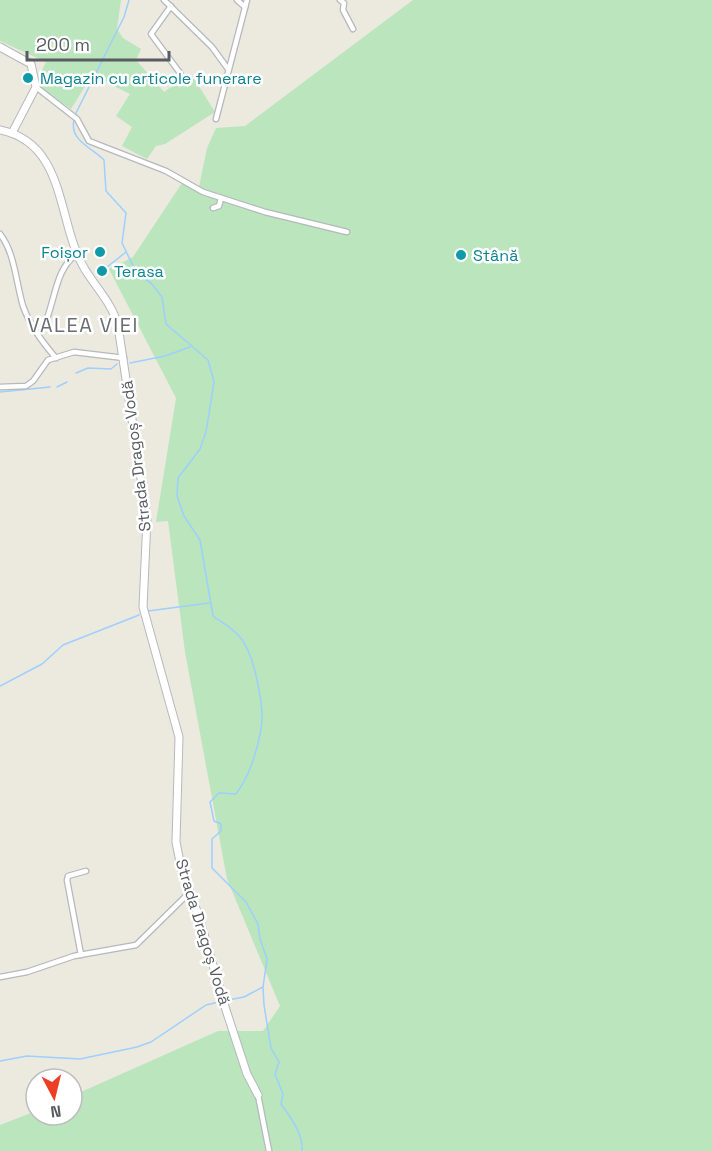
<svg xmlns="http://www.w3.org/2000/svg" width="712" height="1151" viewBox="0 0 712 1151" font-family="'Space Grotesk',sans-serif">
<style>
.green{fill:#bae5bd}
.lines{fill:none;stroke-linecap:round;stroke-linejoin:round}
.stream{stroke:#9dcfff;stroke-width:1.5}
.street-casing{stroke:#b5b8bd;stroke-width:7}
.secondary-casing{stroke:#b5b9bf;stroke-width:9}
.street{stroke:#fff;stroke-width:4.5}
.secondary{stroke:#fff;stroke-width:7}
.culture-dot{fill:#0f9aa8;stroke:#fff;stroke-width:2}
.labels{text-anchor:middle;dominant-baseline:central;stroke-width:5;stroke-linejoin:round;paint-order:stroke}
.culture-label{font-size:16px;fill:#0d838f;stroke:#fff;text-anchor:start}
.street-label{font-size:16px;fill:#585c61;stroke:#fff}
.quarter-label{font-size:20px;letter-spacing:1.5px;fill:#696e73;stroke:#fff}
</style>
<rect width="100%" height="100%" fill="#eceadf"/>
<g class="green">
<polygon points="0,0 121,0 117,29 123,38 141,49 136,60 164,92 188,75 195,80 215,112 165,144 156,146 147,159 122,146 132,127 116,116 130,94 92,75 71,109 39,86 37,80 46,62 0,41"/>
<polygon points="413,0 712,0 712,1151 0,1151 0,1125 36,1111 36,1115 72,1115 72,1096 218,1031 263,1031 280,1006 227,879 185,652 168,521 156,522 176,398 109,269 133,257 184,180 199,187 207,148 216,128 245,126"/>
</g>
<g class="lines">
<g class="stream">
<polyline points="75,115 124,17 129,0"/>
<path d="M 74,120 C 69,141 93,148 104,160 L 106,191 L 126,213 L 122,243 L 137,274 L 151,283 L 162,297 L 166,324 L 208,360 L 214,382 L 206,432 L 200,449 L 178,478 L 177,496 L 184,516 L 200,540 L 213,616 C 221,622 232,628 239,636 C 254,652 265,707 261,729 C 257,752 250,775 236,794 L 219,793 L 210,802 L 214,821 L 221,824 L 221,831 L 212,839 L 212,868 L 246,902 L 258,924 L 260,939 L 267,959 L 263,987 L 264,1005 L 271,1048 L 279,1062 L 275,1074 L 283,1094 L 281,1104 C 291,1118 303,1133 302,1151"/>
<polyline points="107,267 126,252"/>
<polyline points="130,363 165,356 190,347"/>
<polyline points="76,373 88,368 111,369 117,364"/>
<polyline points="57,387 67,382"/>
<polyline points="0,392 50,387"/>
<polyline points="148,611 209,603"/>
<polyline points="0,686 42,664 63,645 139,615"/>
<polyline points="228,1000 244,997 263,987"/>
<polyline points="0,1061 27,1056 80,1059 137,1047 151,1042 206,1005 219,1002"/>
</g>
<defs>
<g id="street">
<polyline points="164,0 212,47 228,69"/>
<polyline points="237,0 245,7"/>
<polyline points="340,0 344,3 343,10 353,29"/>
<polyline points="171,6 151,34 180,73"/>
<polyline points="36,87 77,119 89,141 166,171 203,192 265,212 347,232"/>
<polyline points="216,119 247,0"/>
<polyline points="213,208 219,206 221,198"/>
<path d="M 0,234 C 15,253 16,283 23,306 C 30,326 42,342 56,358"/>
<path d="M 44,326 C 55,303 55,268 77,254"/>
<polyline points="0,387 26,386 33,381 48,360 74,352 124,358"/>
<polyline points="81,955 67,880 68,876 86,871"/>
<polyline points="0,977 27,972 74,956 136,945 190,892"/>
<polyline points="258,1095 269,1151"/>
</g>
<g id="secondary">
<polyline points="0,47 31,64 36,87 12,133"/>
<path d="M 0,130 C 66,143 57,220 83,266 C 94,286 112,302 118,326 L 147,519 L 143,607 L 179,737 L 176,842 L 181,867 L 199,917 L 226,1010 L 247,1074 L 258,1095"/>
</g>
</defs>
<use href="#street" class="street-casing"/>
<use href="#secondary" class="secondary-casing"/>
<use href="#street" class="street"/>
<use href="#secondary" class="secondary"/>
</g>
<g class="culture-dot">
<circle cx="28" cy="78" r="6"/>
<circle cx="100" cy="252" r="6"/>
<circle cx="461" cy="255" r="6"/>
<circle cx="102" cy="271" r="6"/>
</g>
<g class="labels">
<g class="culture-label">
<text x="40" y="78">Magazin cu articole funerare</text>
<text x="88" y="252" text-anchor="end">Foișor</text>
<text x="473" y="255">Stână</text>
<text x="114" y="271">Terasa</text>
</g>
<g class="street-label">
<text transform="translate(136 456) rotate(-97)">Strada Dragoș Vodă</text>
<text transform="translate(203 932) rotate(73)">Strada Dragoș Vodă</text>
</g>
<g class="quarter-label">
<text x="83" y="325">VALEA VIEI</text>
</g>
</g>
<g transform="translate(54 1097) rotate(173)"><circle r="28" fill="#ffffff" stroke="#bcbec0" stroke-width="1.5"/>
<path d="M0-4.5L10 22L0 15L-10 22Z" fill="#ed3e25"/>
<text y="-9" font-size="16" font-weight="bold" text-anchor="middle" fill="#585c61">N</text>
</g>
<path d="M27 51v9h142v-9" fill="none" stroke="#585c61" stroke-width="3"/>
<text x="36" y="51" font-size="18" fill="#585c61" stroke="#ffffff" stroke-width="4.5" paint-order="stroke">200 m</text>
</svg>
